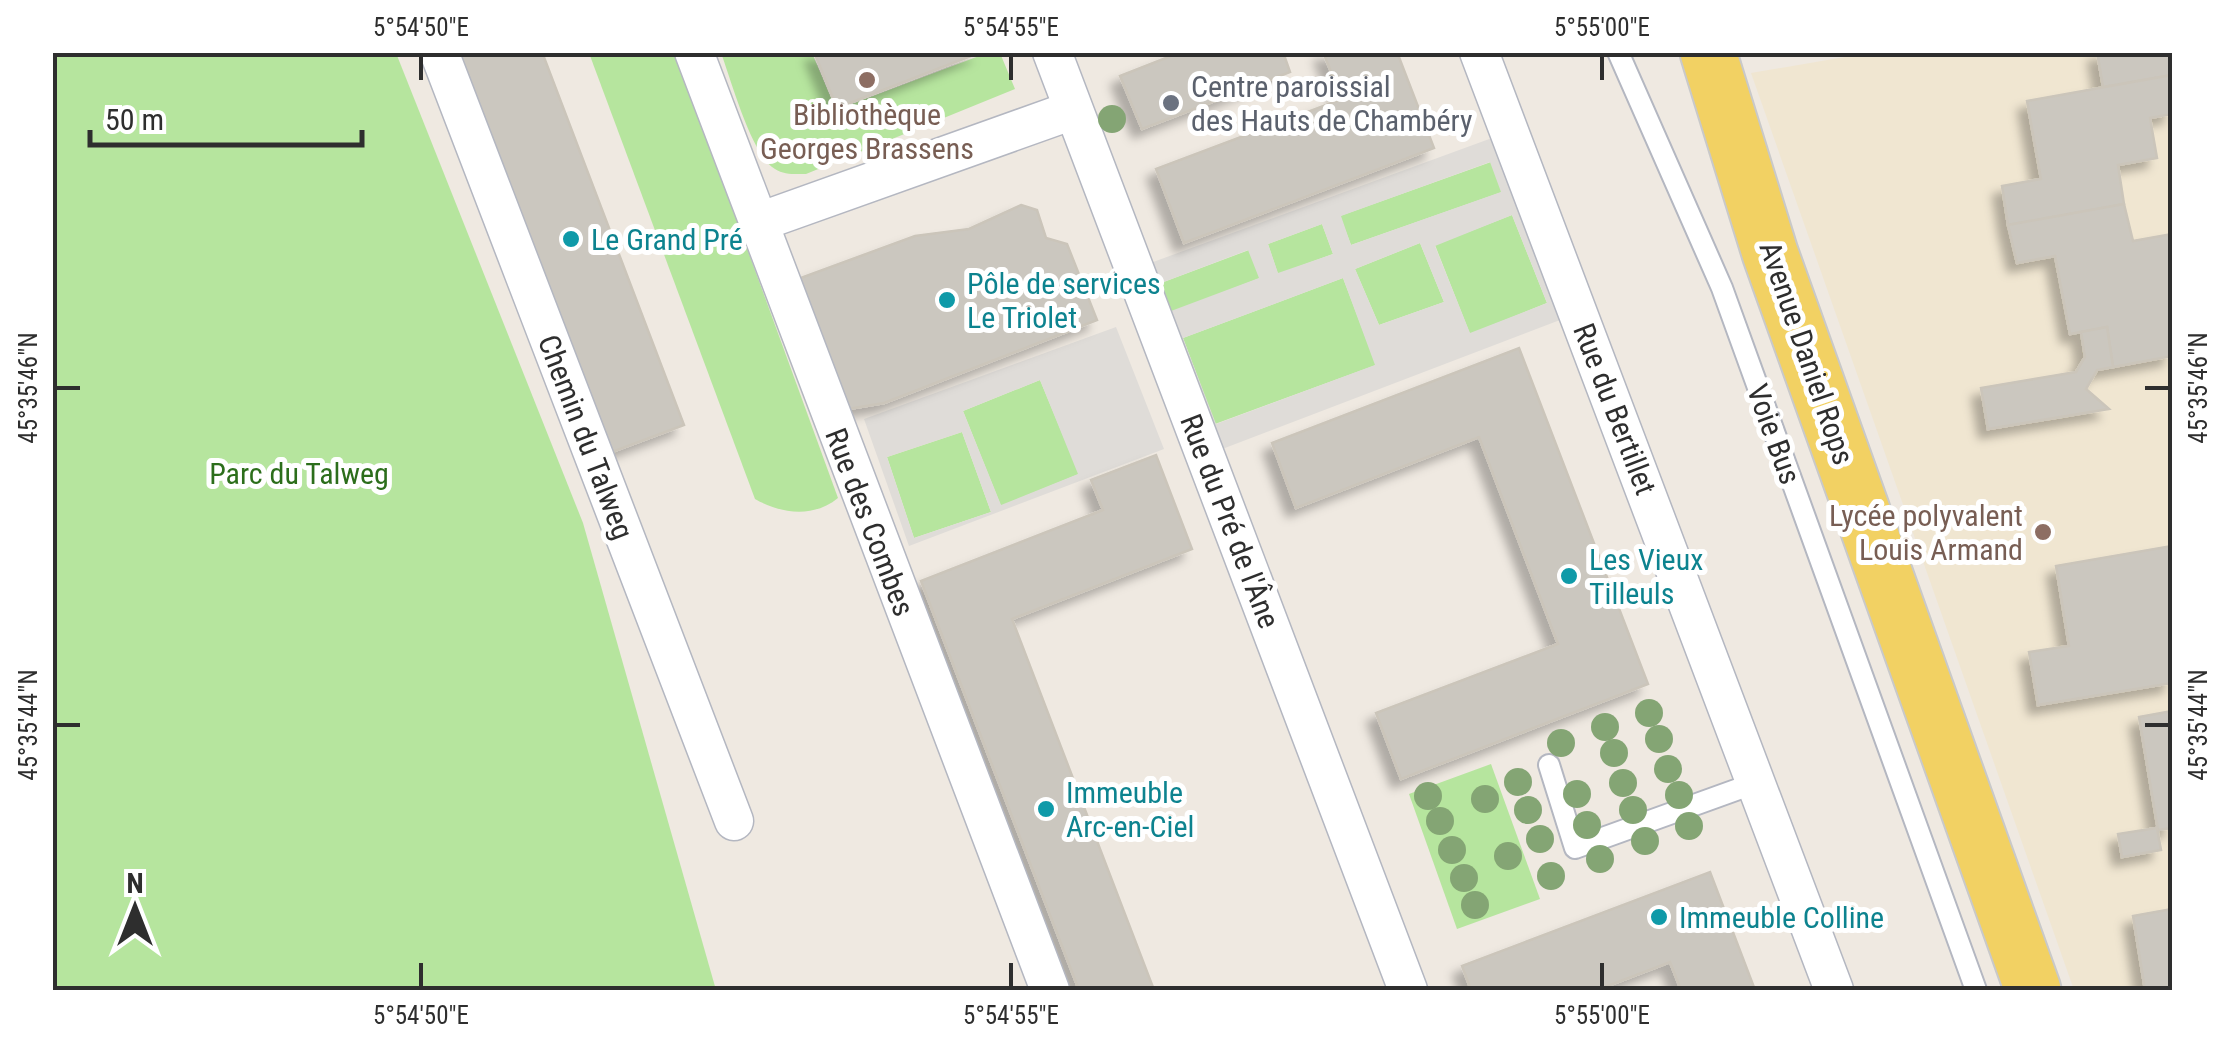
<svg xmlns="http://www.w3.org/2000/svg" width="2225" height="1043" viewBox="0 0 2225 1043" font-family="'Roboto Condensed',sans-serif">
<style>
.education{fill:#f0e6d1}
.green{fill:#b6e59e}
.plaza{fill:#dfdcd8;fill-rule:evenodd}
.building{fill:#cbc7bf;stroke:#cbc5ba;stroke-width:2.5;filter:url(#shadow)}
.lines{fill:none;stroke-linecap:round;stroke-linejoin:round}
.service-casing{stroke:#b4b7c1;stroke-width:24}
.minor-casing{stroke:#b4b7c1;stroke-width:41}
.primary-casing{stroke:#c9c9c9;stroke-width:59}
.service{stroke:#fff;stroke-width:20}
.minor{stroke:#fff;stroke-width:38}
.primary{stroke:#f2d163;stroke-width:55}
.tree{fill:#84a574}
.ticks{fill:none;stroke:#2e2e2e;stroke-width:4}
.education-dot{fill:#8d6e63;stroke:#fff;stroke-width:4}
.worship-dot{fill:#6b7280;stroke:#fff;stroke-width:4}
.culture-dot{fill:#0f9aa8;stroke:#fff;stroke-width:4}
.labels{text-anchor:middle;dominant-baseline:central;stroke-width:10;stroke-linejoin:round;paint-order:stroke}
.worship-label{font-size:30px;fill:#5b616d;stroke:#fff;text-anchor:start}
.education-label{font-size:30px;fill:#785e54;stroke:#fff}
.culture-label{font-size:30px;fill:#0d838f;stroke:#fff;text-anchor:start}
.street-label{font-size:30px;fill:#2e2e2e;stroke:#fff}
.park-label{font-size:30px;fill:#2c6e1b;stroke:#fff}
.neatline{fill:none;stroke:#2e2e2e;stroke-width:4}
.ticks-label{font-size:25px;text-anchor:middle;fill:#2e2e2e}
</style>
<defs>
<filter id="shadow"><feDropShadow dx="-9" dy="9" stdDeviation="5" flood-color="#0004"/></filter>
</defs>
<rect width="100%" height="100%" fill="#efe9e1"/>
<polygon class="education" points="1868,53 2172,53 2172,990 2074,990 1751,73"/>
<g class="green">
<polygon points="52,53 396,53 583,523 716,990 53,990"/>
<path d="M 589,53 L 676,53 L 838,498 C 814,518 781,514 755,499 Z"/>
<path d="M 721,53 L 812,53 L 836,110 L 987,53 L 1000,53 L 1015,89 L 806,174 C 795,174 784,175 775,169 C 751,155 731,79 721,53 Z"/>
<polygon points="1491,162 1502,192 1351,245 1340,216"/>
<polygon points="1512,215 1547,303 1470,334 1435,245"/>
<polygon points="1322,224 1333,254 1278,274 1268,244"/>
<polygon points="1420,243 1444,302 1379,325 1355,269"/>
<polygon points="1249,250 1260,278 1172,312 1161,283"/>
<polygon points="1343,278 1376,365 1215,424 1183,338"/>
<polygon points="1040,380 1079,474 1001,506 963,411"/>
<polygon points="962,432 991,512 914,538 887,457"/>
<polygon points="1491,764 1540,899 1457,929 1409,794"/>
</g>
<g class="plaza">
<path d="M 1492,138 L 1560,320 L 1217,451 L 1145,265 ZM 1490,162 L 1501,192 L 1351,245 L 1341,216 ZM 1512,215 L 1547,303 L 1470,333 L 1435,246 ZM 1322,224 L 1333,254 L 1278,273 L 1268,244 ZM 1420,243 L 1444,302 L 1379,325 L 1355,269 ZM 1248,250 L 1259,278 L 1171,311 L 1161,283 ZM 1343,278 L 1375,365 L 1216,424 L 1183,338 Z"/>
<path d="M 1116,327 L 1164,449 L 909,546 L 864,419 ZM 1040,380 L 1078,474 L 1001,505 L 963,411 ZM 962,432 L 991,512 L 914,538 L 887,457 Z"/>
</g>
<g class="building">
<polygon points="458,52 542,52 684,425 612,452"/>
<polygon points="814,52 981,52 837,108"/>
<polygon points="1181,52 1283,52 1290,72 1142,129 1120,76"/>
<polygon points="1323,52 1397,52 1434,148 1184,243 1156,169 1342,99"/>
<polygon points="2097,52 2172,52 2172,75 2103,87"/>
<polygon points="2172,75 2172,114 2150,118 2157,158 2118,165 2124,204 2008,225 2002,186 2041,179 2027,101"/>
<polygon points="2124,204 2133,241 2172,234 2172,356 2113,367 2107,327 2070,334 2055,256 2017,263 2008,225"/>
<polygon points="1021,205 1037,210 1046,238 1067,244 1097,320 884,403 848,409 798,279 915,236 969,229"/>
<polygon points="2107,327 2113,367 2097,370 2086,389 2109,409 1988,429 1981,388 2076,372 2085,357 2081,332"/>
<polygon points="1519,348 1648,684 1401,779 1376,713 1558,644 1479,437 1296,508 1272,443"/>
<polygon points="1156,455 1192,549 1012,619 1154,990 1079,990 921,581 1103,510 1091,480"/>
<polygon points="2172,546 2172,683 2038,705 2029,652 2069,646 2056,566"/>
<polygon points="2172,711 2172,828 2158,830 2139,717"/>
<polygon points="2157,828 2161,850 2122,857 2118,834"/>
<polygon points="1710,872 1755,990 1681,990 1670,962 1597,990 1471,990 1462,966"/>
<polygon points="2172,909 2172,989 2145,990 2133,916"/>
</g>
<g class="lines">
<defs>
<g id="service">
<polyline points="1618,52 1722,288 1976,990"/>
<polyline points="1549,765 1575,848 1758,782"/>
</g>
<g id="minor">
<polyline points="439,52 734,821"/>
<polyline points="694,52 1050,990"/>
<polyline points="1052,52 1408,990"/>
<polyline points="1479,52 1834,990"/>
<polyline points="759,222 1073,110"/>
</g>
<polyline id="primary" points="1708,52 1770,253 2033,990"/>
</defs>
<use href="#service" class="service-casing"/>
<use href="#minor" class="minor-casing"/>
<use href="#primary" class="primary-casing"/>
<use href="#service" class="service"/>
<use href="#minor" class="minor"/>
<use href="#primary" class="primary"/>
</g>
<g class="tree">
<circle cx="1112" cy="119" r="14"/>
<circle cx="1649" cy="713" r="14"/>
<circle cx="1605" cy="727" r="14"/>
<circle cx="1659" cy="739" r="14"/>
<circle cx="1561" cy="743" r="14"/>
<circle cx="1614" cy="753" r="14"/>
<circle cx="1668" cy="769" r="14"/>
<circle cx="1518" cy="782" r="14"/>
<circle cx="1623" cy="783" r="14"/>
<circle cx="1577" cy="794" r="14"/>
<circle cx="1679" cy="795" r="14"/>
<circle cx="1428" cy="796" r="14"/>
<circle cx="1485" cy="799" r="14"/>
<circle cx="1528" cy="810" r="14"/>
<circle cx="1633" cy="810" r="14"/>
<circle cx="1440" cy="821" r="14"/>
<circle cx="1587" cy="825" r="14"/>
<circle cx="1689" cy="826" r="14"/>
<circle cx="1540" cy="839" r="14"/>
<circle cx="1645" cy="841" r="14"/>
<circle cx="1452" cy="850" r="14"/>
<circle cx="1508" cy="856" r="14"/>
<circle cx="1600" cy="859" r="14"/>
<circle cx="1551" cy="876" r="14"/>
<circle cx="1464" cy="878" r="14"/>
<circle cx="1475" cy="905" r="14"/>
</g>
<path class="ticks" d="M 421,55 L 421,80M 1011,55 L 1011,80M 1602,55 L 1602,80M 55,388 L 80,388M 2145,388 L 2170,388M 55,725 L 80,725M 2145,725 L 2170,725M 421,963 L 421,988M 1011,963 L 1011,988M 1602,963 L 1602,988"/>
<g class="education-dot">
<circle cx="867" cy="80" r="10"/>
<circle cx="2043" cy="532" r="10"/>
</g>
<circle class="worship-dot" cx="1171" cy="103" r="10"/>
<g class="culture-dot">
<circle cx="571" cy="239" r="10"/>
<circle cx="947" cy="300" r="10"/>
<circle cx="1569" cy="576" r="10"/>
<circle cx="1046" cy="809" r="10"/>
<circle cx="1659" cy="917" r="10"/>
</g>
<g class="labels">
<g class="worship-label">
<text x="1191" y="86">Centre paroissial<tspan x="1191" dy="34">des Hauts de Chambéry</tspan></text>
</g>
<g class="education-label">
<text x="867" y="114">Bibliothèque<tspan x="867" dy="34">Georges Brassens</tspan></text>
<text x="2023" y="515" text-anchor="end">Lycée polyvalent<tspan x="2023" dy="34">Louis Armand</tspan></text>
</g>
<g class="culture-label">
<text x="591" y="239">Le Grand Pré</text>
<text x="967" y="283">Pôle de services<tspan x="967" dy="34">Le Triolet</tspan></text>
<text x="1589" y="559">Les Vieux<tspan x="1589" dy="34">Tilleuls</tspan></text>
<text x="1066" y="792">Immeuble<tspan x="1066" dy="34">Arc-en-Ciel</tspan></text>
<text x="1679" y="917">Immeuble Colline</text>
</g>
<g class="street-label">
<text transform="translate(1807 353) rotate(71)">Avenue Daniel Rops</text>
<text transform="translate(1615 409) rotate(69)">Rue du Bertillet</text>
<text transform="translate(1774 434) rotate(70)">Voie Bus</text>
<text transform="translate(586 437) rotate(69)">Chemin du Talweg</text>
<text transform="translate(1230 521) rotate(69)">Rue du Pré de l'Âne</text>
<text transform="translate(870 522) rotate(69)">Rue des Combes</text>
</g>
<g class="park-label">
<text x="299" y="473">Parc du Talweg</text>
</g>
</g>
<rect width="2225" height="1043" fill="none" stroke="#ffffff" stroke-width="110"/>
<g transform="translate(135 908)" stroke="#ffffff" stroke-width="8" paint-order="stroke">
<path d="M0-8L18 38L0 25L-18 38Z" fill="#2e2e2e"/>
<text y="-15" font-size="28" font-weight="bold" text-anchor="middle" fill="#2e2e2e">N</text>
</g>
<path d="M90 130v15h272v-15" fill="none" stroke="#2e2e2e" stroke-width="5"/>
<text x="105" y="130" font-size="30" fill="#2e2e2e" stroke="#ffffff" stroke-width="8" paint-order="stroke">50 m</text>
<rect x="55" y="55" width="2115" height="933" class="neatline"/>
<g class="ticks-label">
<text x="421" y="36">5°54'50"E</text>
<text x="1011" y="36">5°54'55"E</text>
<text x="1602" y="36">5°55'00"E</text>
<text transform="translate(28 388) rotate(-90)" y="9">45°35'46"N</text>
<text transform="translate(2198 388) rotate(-90)" y="9">45°35'46"N</text>
<text transform="translate(28 725) rotate(-90)" y="9">45°35'44"N</text>
<text transform="translate(2198 725) rotate(-90)" y="9">45°35'44"N</text>
<text x="421" y="1024">5°54'50"E</text>
<text x="1011" y="1024">5°54'55"E</text>
<text x="1602" y="1024">5°55'00"E</text>
</g>
</svg>
